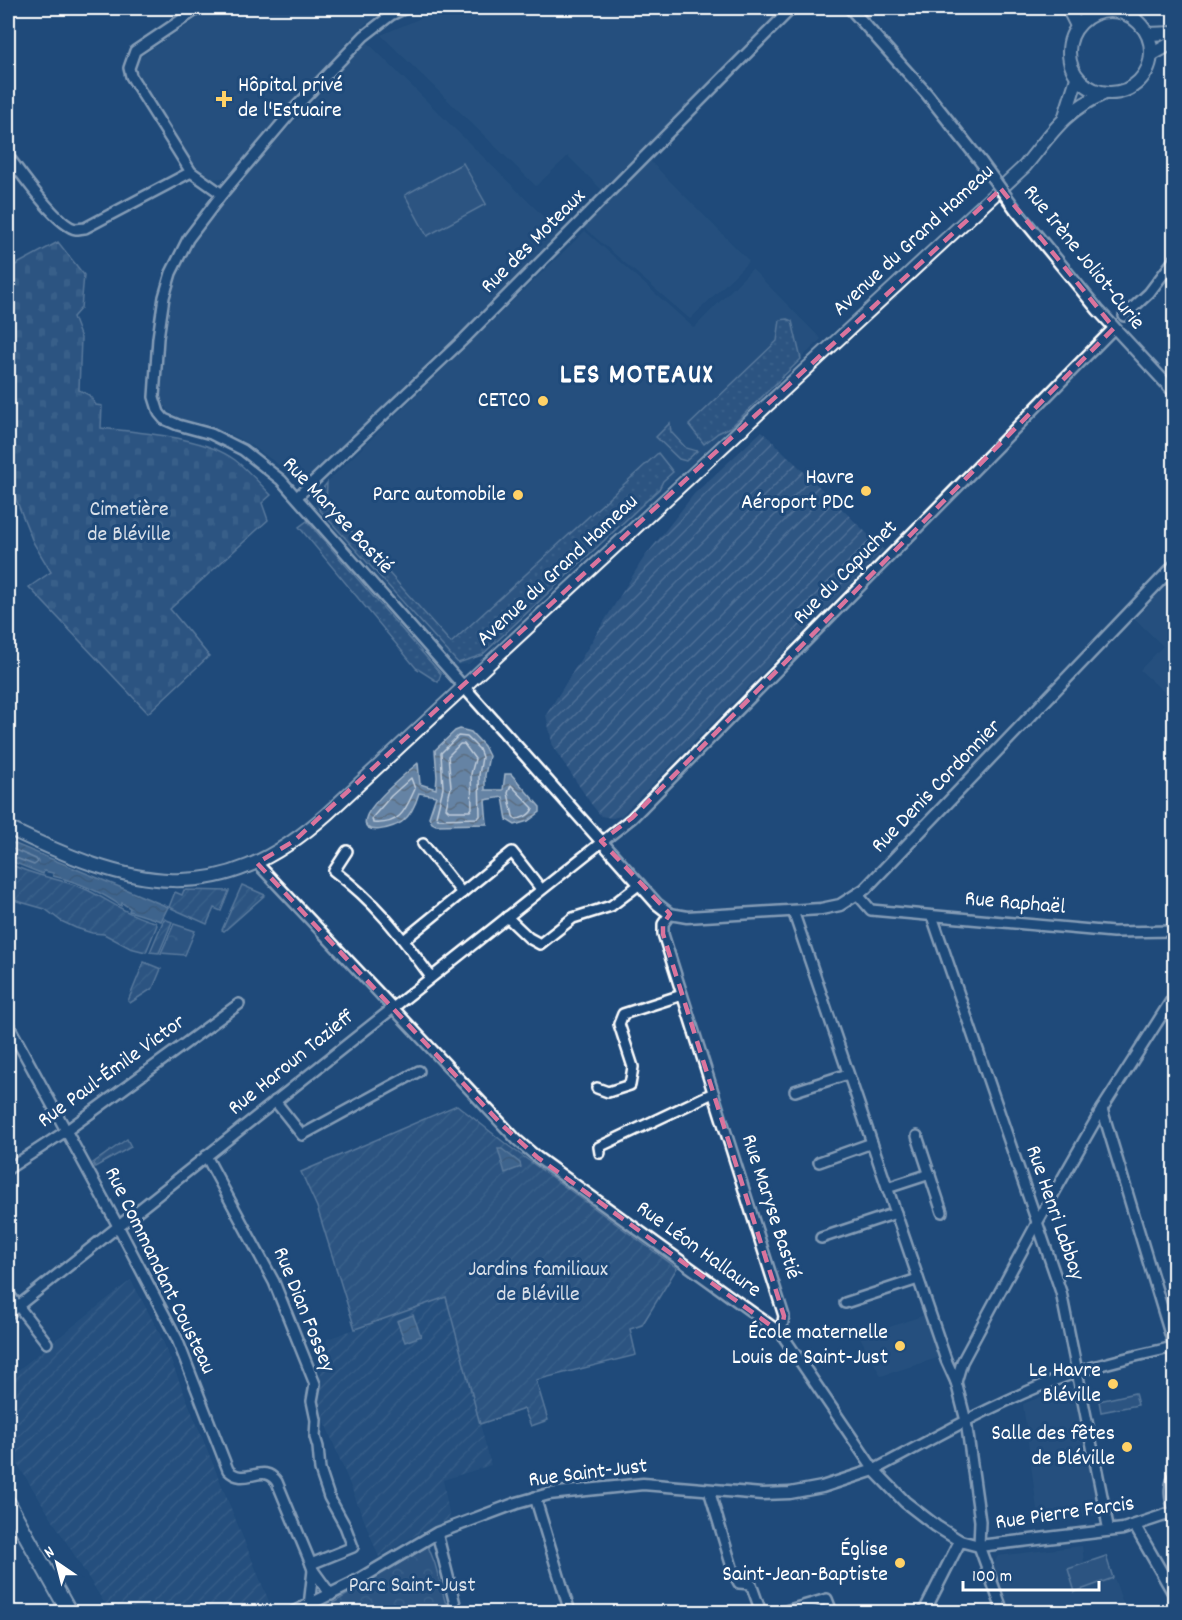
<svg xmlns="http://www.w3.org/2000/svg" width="1182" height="1620" viewBox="0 0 1182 1620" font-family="Dekko,sans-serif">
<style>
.built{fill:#2e5683}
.industrial{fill:url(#industrial-furrows)}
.grass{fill:url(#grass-dots);stroke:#9eb0c5;stroke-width:1.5}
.cemetery{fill:url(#cemetery-stones);stroke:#9eb0c5;stroke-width:1.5}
.park{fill:url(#park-crowns);stroke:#9eb0c5;stroke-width:1.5}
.garden{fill:url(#garden-furrows);stroke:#9eb0c5;stroke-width:1.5}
.pitch{fill:#3c618b;stroke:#9eb0c5;stroke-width:1.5}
.water{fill:url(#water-waves);stroke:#a3b5c8;stroke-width:1.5}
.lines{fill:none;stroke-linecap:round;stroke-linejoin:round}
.shore{stroke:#c1cddb;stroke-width:1.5}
.minor-casing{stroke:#fff;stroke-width:14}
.tertiary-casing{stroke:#fff;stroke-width:15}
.secondary-casing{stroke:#fff;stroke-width:16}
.primary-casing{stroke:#fff;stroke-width:18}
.minor{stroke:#1f4a7a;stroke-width:9}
.tertiary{stroke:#1f4a7a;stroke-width:10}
.secondary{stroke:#1f4a7a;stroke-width:12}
.primary{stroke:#1f4a7a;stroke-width:14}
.tertiary-bridge-casing{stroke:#fff;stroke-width:15;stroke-linecap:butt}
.tertiary-bridge{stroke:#1f4a7a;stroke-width:10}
.marked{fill:none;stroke:#da749d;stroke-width:4.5;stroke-dasharray:12 8;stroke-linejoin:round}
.poi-dot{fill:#ffd166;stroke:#1f4a7a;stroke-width:2}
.labels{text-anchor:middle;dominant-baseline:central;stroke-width:6;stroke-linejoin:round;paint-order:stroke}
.poi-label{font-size:22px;fill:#fff;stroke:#1f4a7a;text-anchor:end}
.street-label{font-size:22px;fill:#fff;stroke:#1f4a7a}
.park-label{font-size:22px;fill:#d8dfe8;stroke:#1f4a7a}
.district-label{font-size:28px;font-weight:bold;letter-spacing:1.5px;fill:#fff;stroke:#1f4a7a}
</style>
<defs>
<pattern id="industrial-furrows" width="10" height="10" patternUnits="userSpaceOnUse" patternTransform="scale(1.5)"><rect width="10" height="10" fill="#2e5683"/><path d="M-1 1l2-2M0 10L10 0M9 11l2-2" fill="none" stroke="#4d6f96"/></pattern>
<pattern id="grass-dots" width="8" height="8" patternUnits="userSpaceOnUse" patternTransform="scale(1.5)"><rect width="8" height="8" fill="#3c618b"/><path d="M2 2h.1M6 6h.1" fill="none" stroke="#59799c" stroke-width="1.8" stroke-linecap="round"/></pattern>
<pattern id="cemetery-stones" width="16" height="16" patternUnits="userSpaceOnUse" patternTransform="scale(1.5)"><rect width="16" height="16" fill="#3c618b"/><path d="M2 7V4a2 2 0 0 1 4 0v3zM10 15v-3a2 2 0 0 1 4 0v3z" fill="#59799c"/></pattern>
<pattern id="park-crowns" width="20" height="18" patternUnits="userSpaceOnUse" patternTransform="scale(1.5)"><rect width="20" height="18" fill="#3c618b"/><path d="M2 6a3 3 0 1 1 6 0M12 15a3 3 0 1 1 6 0" fill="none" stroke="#59799c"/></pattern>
<pattern id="garden-furrows" width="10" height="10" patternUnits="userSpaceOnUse" patternTransform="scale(1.5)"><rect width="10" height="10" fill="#3c618b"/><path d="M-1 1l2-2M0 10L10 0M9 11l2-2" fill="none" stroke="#59799c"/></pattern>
<pattern id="water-waves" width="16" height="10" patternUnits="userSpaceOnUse" patternTransform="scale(1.5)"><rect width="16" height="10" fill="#6583a4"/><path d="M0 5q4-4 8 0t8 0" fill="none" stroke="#5b6d81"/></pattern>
</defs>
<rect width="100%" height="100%" fill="#1f4a7a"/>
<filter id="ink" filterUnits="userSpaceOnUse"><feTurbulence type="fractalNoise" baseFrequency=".0167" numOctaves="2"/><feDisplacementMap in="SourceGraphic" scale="12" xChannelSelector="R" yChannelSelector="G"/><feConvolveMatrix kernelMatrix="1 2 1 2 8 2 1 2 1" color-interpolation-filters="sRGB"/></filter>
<g filter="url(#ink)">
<g class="built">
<polygon points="213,8 389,8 365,24 348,41 227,177 213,179 194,165 135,71 138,59"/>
<polygon points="445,8 792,8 651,162 749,261 690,319 574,219 602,190 568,156 536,186 381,35"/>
<polygon points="367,42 561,234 465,332 460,331 456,334 456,341 446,351 441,349 429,361 431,365 322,468 311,474 297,475 285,469 254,447 229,433 179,418 167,410 160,394 170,304 176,281 184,260 205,227 241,180"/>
<polygon points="585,231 694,328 752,269 821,339 731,427 469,664 455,665 315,506 320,489"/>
<polygon points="1174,577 1174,701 1140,670 1163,646 1135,619"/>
<polygon points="925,1315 940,1357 881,1376 860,1337"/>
<polygon points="1068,1386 1073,1389 1099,1515 1039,1524 1023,1404"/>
<polygon points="1082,1546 1084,1562 1106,1555 1126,1612 1007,1612 992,1568 998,1556"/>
</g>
<g class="industrial">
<polygon points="762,431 884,550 621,816 612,818 601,816 592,805 553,747 546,715 643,559 694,494"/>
<polygon points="131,1280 160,1334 270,1604 249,1612 110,1612 8,1449 8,1378"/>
<polygon points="446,1297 491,1465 443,1480 450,1519 414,1536 379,1557 316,1400 327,1339"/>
</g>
<g class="grass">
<polygon points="787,319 792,321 801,359 731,427 718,433 704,444 689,425 777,341 780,320"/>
<polygon points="670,423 671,432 686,448 697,451 686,461 679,459 656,437"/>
<polygon points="658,453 673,472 663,481 659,489 482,655 458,663 319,509 319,493 327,483 326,502 451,643"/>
<polygon points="307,521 441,674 438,682 416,668 299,527"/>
</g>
<path class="cemetery" d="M 58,242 L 84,275 L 81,308 L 73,317 L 81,338 L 79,390 L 89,395 L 96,405 L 102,406 L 101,428 C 140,433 203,436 235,460 C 248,470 260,484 271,495 L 262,503 L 268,520 L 170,609 L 209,656 L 148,713 L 29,587 L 51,572 L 33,542 L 8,479 L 8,269 Z"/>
<g class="park">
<polygon points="174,924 195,931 185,955 161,953"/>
<polygon points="428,1546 435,1564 448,1612 318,1612"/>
</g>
<g class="garden">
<path d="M 8,863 C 32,876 58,878 83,888 C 108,899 128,916 155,922 L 157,925 L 146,952 L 130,948 L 104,934 L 92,933 L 76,928 L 61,921 L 45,909 L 17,901 L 8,895 Z"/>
<polygon points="242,885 265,895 224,931 222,930"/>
<polygon points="184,890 229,891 221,911 214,908 207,924 169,907 175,892 182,895"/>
<polygon points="164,919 172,922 159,953 150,952"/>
<polygon points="144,962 161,969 153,988 130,1003 128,1001"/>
<polygon points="457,1105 506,1144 677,1268 642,1325 630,1329 636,1355 536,1380 548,1420 531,1426 524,1409 480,1424 446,1297 355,1329 317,1207 301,1172"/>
<polygon points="127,1139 131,1147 95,1167 93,1163"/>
</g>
<g class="pitch">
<polygon points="463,163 486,204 427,236 405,195"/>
<polygon points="1135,1393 1138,1405 1101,1412 1099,1401"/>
<polygon points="1106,1556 1113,1578 1075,1592 1068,1569"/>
</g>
<g class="water">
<path d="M 460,729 L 471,732 L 484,746 L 489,756 L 485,775 L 485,790 L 503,790 L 505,774 L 511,774 L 540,807 L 540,812 L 528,821 L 515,825 L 507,820 L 503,797 L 485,800 L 487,824 L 436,825 L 432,823 L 429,817 L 436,796 L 419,793 C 416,803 412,814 403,821 C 395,828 360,838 366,818 C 370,803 406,773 418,763 L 420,784 L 436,789 L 437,777 L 435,750 L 455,731 Z"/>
<path d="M 8,841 L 168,907 L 161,921 L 129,911 L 130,908 L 122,903 L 121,906 C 100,891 78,882 53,876 L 53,873 L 44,871 L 43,874 L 8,860 Z"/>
<polygon points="498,1149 502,1149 520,1163 521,1167 505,1173"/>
<polygon points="413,1315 421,1336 405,1342 397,1321"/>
</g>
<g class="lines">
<g class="shore">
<polygon points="458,736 467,737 479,749 482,757 479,775 480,816 478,818 438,819 436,816 443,788 441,753"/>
<polygon points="460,744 464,744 475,759 471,774 472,808 470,811 449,811 446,808 451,787 448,756"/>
<path d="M 411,778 L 415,789 C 405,811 400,825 373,823 L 372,818 L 391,796 Z"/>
<path d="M 511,785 L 533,808 C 531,815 522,819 515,819 L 513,816 L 508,793 Z"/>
<polyline points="8,847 36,859 38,862 34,865 8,855"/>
</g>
<defs>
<g id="minor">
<polyline points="199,8 135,51 129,68 131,76 191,172 222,194"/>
<polyline points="406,8 391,15 364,36 294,109 222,194 188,239 171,273 164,297 158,338 154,397 159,413 164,419 178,425 211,434 243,450 281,480 464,687"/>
<polyline points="1114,11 1117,8"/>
<polyline points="1135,19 1135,8"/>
<path d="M 8,156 C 20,172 58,227 76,229 C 79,229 82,228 85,228 L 191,172"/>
<polyline points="1124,316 1149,293 1174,260"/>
<polyline points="297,497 464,339 792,8"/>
<polyline points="423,844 462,893"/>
<path d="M 347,851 L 334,871 C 377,903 400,935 431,977"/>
<path d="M 257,863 L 517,1140 L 537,1157 L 781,1333 L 874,1470 C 938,1436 1003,1398 1072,1374 C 1105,1362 1140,1355 1174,1347"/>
<polyline points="858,895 871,910 1113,932 1174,931"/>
<polyline points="793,911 946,1360 956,1382 966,1421 980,1521 979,1546 1003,1612"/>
<polyline points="670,914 663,924 663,934 784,1316 781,1333"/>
<polyline points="932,916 1061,1292 1109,1531"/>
<polyline points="507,917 529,938 540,944 573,918 611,906 640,884"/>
<polyline points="404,940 512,852 541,889"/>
<path d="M 8,1024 L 118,1226 L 177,1339 L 228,1470 C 245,1488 263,1461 277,1482 L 311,1564 L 313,1570 L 309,1606"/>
<polyline points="597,1088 608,1092 630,1085 633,1067 619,1024 623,1014 682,995"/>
<polyline points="795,1091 848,1074"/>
<polyline points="275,1101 302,1135 419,1071"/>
<polyline points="1102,1109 1174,1347 1174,1361"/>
<polyline points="917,1136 942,1212"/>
<polyline points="600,1153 599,1147 713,1093"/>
<polyline points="206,1156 274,1282 315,1384 312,1401 316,1420 315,1437 318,1447 320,1470 329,1497 345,1526 353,1547 311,1564"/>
<polyline points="819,1162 872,1143"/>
<polyline points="8,1169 66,1131 239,1004"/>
<polyline points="887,1188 930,1174"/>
<polyline points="821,1238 896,1213"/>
<polyline points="8,1293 47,1343"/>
<polyline points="845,1303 918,1279"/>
<polyline points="8,1314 632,818 1114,328"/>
<polyline points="956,1382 962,1362 1037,1223 1102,1109 1174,996"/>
<path d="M 1174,1476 C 1168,1489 1170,1498 1174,1511"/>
<polyline points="709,1490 734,1574 739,1583 751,1584 761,1612"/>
<polyline points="535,1497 570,1612"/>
<polyline points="437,1533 457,1612"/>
<polyline points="313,1570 331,1595"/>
<polyline points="782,1612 827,1599 832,1612"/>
</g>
<g id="tertiary">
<polyline points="850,8 927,94 981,162"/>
<polyline points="1016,210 1098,310 1174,392"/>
<polyline points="464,687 657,904 670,914 687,917 821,909 840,905 865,889 1174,566"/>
<polyline points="1135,1526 1174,1594"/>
<polyline points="294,1612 351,1584 437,1533 517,1503 549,1494 643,1484 762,1494 790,1493 822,1487 874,1470 905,1502 936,1526 960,1541 979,1546 1123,1529 1174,1512"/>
<polyline points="924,1612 960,1541"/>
</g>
<g id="secondary">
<polyline points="1068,8 1077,26"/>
<circle cx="1110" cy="52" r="41"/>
<polyline points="1148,34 1174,33"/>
<polyline points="1151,55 1174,42"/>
<polyline points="1065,116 1077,78"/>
<path d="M 8,828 C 130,887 217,913 328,813 L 1025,166 C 1052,133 1064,111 1105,93"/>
</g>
<polyline id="primary" points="8,1503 69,1612"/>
</defs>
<use href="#minor" class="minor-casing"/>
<use href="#tertiary" class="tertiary-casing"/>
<use href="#secondary" class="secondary-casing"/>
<use href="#primary" class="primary-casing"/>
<use href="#minor" class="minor"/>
<use href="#tertiary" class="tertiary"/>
<use href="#secondary" class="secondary"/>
<use href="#primary" class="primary"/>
<defs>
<polyline id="tertiary-bridge" points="981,162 1016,210"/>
</defs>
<use href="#tertiary-bridge" class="tertiary-bridge-casing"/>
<use href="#tertiary-bridge" class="tertiary-bridge"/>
</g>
</g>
<path d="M0 0H1182V1620H0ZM 1001,189 L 1114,328 L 632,818 L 601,841 L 670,914 L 663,924 L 663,934 L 784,1316 L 781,1333 L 537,1157 L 503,1126 L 257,863 L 294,841 Z" fill="#1f4a7a" fill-opacity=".55" fill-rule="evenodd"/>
<path class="marked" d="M 1001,189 L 1114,328 L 632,818 L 601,841 L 670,914 L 663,924 L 663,934 L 784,1316 L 781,1333 L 537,1157 L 503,1126 L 257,863 L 294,841 Z"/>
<g class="poi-dot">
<path d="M221 90h6v6h6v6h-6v6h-6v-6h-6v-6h6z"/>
<circle cx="543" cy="401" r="6"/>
<circle cx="866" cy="491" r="6"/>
<circle cx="518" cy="495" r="6"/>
<circle cx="900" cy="1346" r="6"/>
<circle cx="1113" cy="1384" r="6"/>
<circle cx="1127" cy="1447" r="6"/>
<circle cx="900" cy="1563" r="6"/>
</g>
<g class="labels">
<g class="poi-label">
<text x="238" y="86" text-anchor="start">Hôpital privé<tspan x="238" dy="25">de l'Estuaire</tspan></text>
<text x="531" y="401">CETCO</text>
<text x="854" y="478">Havre<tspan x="854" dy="25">Aéroport PDC</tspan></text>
<text x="506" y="495">Parc automobile</text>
<text x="888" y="1333">École maternelle<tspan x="888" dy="25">Louis de Saint-Just</tspan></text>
<text x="1101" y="1371">Le Havre<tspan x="1101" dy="25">Bléville</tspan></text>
<text x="1115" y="1434">Salle des fêtes<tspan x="1115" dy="25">de Bléville</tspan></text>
<text x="888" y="1550">Église<tspan x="888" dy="25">Saint-Jean-Baptiste</tspan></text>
</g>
<g class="street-label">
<text transform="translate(914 241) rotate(-43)">Avenue du Grand Hameau</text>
<text transform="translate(534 242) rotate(-45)">Rue des Moteaux</text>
<text transform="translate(1083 258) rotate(51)">Rue Irène Joliot-Curie</text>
<text transform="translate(337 516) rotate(47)">Rue Maryse Bastié</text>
<text transform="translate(558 571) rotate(-43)">Avenue du Grand Hameau</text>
<text transform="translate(846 573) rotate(-45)">Rue du Capuchet</text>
<text transform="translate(937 787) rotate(-46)">Rue Denis Cordonnier</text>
<text transform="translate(1015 904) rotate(5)">Rue Raphaël</text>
<text transform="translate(292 1063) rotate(-39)">Rue Haroun Tazieff</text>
<text transform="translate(112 1072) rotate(-36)">Rue Paul-Émile Victor</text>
<text transform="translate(770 1207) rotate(72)">Rue Maryse Bastié</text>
<text transform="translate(1054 1213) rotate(71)">Rue Henri Labbay</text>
<text transform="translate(698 1250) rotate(36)">Rue Léon Hallaure</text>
<text transform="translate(159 1271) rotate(64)">Rue Commandant Cousteau</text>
<text transform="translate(303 1310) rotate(68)">Rue Dian Fossey</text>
<text transform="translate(588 1474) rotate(-7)">Rue Saint-Just</text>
<text transform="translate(1065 1514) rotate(-8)">Rue Pierre Farcis</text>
</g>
<g class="park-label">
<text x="129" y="510">Cimetière<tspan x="129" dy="25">de Bléville</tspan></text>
<text x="538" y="1270">Jardins familiaux<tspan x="538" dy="25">de Bléville</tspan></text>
<text x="412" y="1586">Parc Saint-Just</text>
</g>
<g class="district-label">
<text x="637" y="377">LES MOTEAUX</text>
</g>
</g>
<rect width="1182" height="1620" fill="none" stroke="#1f4a7a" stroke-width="30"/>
<rect x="15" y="15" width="1152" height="1590" fill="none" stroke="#fff" stroke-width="2" filter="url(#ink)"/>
<g transform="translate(57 1563) rotate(325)" stroke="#1f4a7a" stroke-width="4.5" paint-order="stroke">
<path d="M0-4.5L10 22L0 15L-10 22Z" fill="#ffffff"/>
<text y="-9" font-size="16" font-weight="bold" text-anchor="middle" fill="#ffffff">N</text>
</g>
<path d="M963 1581v9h136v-9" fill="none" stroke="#ffffff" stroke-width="3"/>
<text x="972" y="1581" font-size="18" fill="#ffffff" stroke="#1f4a7a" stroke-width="4.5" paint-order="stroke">100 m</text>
</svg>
